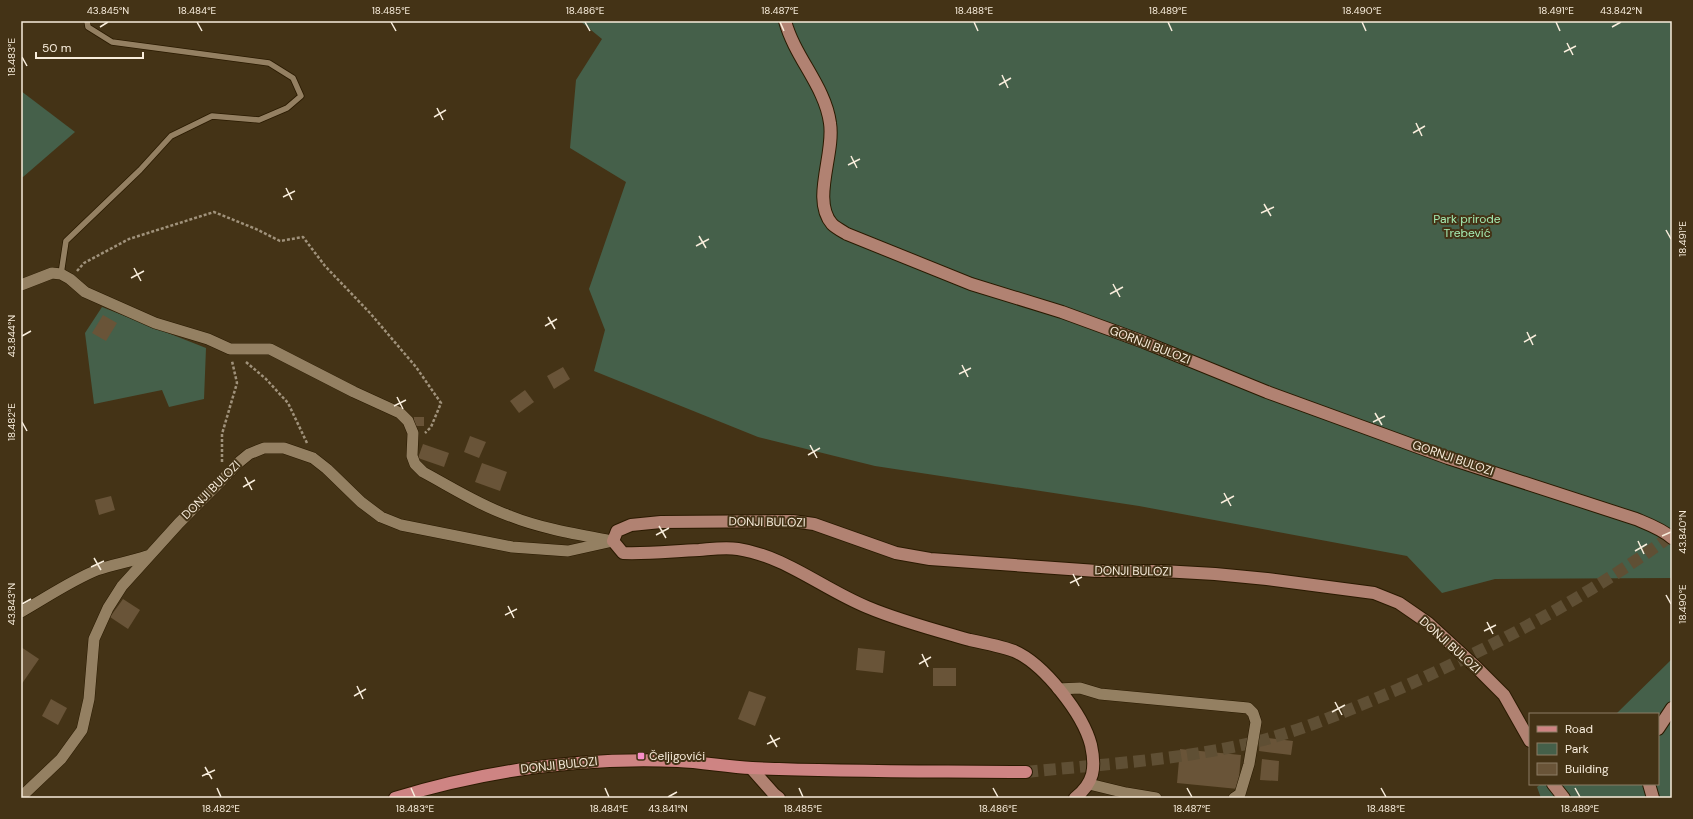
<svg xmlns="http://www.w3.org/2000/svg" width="1693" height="819" viewBox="0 0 1693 819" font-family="'DM Sans',sans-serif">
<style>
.green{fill:#45604a}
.building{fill:#695438}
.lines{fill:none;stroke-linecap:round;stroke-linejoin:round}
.primary-tunnel{stroke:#5f4f34;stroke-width:12;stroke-dasharray:12 6;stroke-linecap:butt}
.lane-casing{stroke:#2a1a00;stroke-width:7}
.street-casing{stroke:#2a1a00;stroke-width:12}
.secondary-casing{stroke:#2a1a00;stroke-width:14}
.primary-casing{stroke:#2a1a00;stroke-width:14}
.path{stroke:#a0927b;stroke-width:2.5;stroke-dasharray:3 2;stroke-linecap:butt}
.lane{stroke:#948062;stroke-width:5.5}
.street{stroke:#948062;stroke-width:11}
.secondary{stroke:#b18272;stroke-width:12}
.primary{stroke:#ce8483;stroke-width:12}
.ticks{fill:none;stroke:#f8eddc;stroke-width:1.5}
.poi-dot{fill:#f98fc9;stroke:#443316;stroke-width:1.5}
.labels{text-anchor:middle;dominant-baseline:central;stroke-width:4;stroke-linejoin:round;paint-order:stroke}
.park-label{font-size:12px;fill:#a4ebb2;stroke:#443316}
.street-label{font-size:12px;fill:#f8eddc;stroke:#443316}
.poi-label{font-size:12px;fill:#f8eddc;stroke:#443316;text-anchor:start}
.neatline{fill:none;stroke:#f8eddc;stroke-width:1.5}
.ticks-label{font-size:10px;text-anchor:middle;fill:#f8eddc}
</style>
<rect width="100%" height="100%" fill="#443316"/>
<g class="green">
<polygon points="580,21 1672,21 1672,578 1495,579 1442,593 1407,556 1139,506 875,466 758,437 594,371 605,330 589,289 626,182 570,148 576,80 602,39"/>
<polygon points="21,91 75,132 23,177 21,176"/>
<polygon points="102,307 206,348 204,399 169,407 162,390 94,404 85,333"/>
<polygon points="1672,659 1672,798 1541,798 1537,787 1541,784 1658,784 1658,714 1616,714"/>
</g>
<g class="building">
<polygon points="103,315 117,323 106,341 92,333"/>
<polygon points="563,367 570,379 554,389 547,376"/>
<polygon points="525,390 534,402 519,413 510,401"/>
<rect x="414" y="417" width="10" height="9"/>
<polygon points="470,436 486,442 479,458 464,452"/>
<polygon points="423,444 449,453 444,467 418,458"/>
<polygon points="482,463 507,472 500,491 475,482"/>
<polygon points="111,496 115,510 99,515 95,500"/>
<polygon points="123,599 140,610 128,629 110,617"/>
<polygon points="21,647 39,659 21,685"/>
<polygon points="858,648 885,651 883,673 856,670"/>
<rect x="933" y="668" width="23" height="18"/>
<polygon points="749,691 766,697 755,726 738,719"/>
<polygon points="51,699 67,708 58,725 42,716"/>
<polygon points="1260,737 1293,741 1291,755 1259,751"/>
<polygon points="1180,749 1241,755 1238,789 1177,783"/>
<polygon points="1262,759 1279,761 1278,781 1260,780"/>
</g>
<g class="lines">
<path class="primary-tunnel" d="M 1026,772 C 1104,764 1183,760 1259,741 C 1306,729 1349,710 1394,691 C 1491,648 1586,598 1672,535"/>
<defs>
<polyline id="lane" points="61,274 66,241 140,170 171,136 212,116 259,120 287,108 301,96 293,78 269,63 112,42 88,27 87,21"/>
<g id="street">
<path d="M 21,285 L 52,273 L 61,274 L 70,279 L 85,292 L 155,323 L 208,339 L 230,349 L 270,349 L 354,392 L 400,413 L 408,421 L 413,433 L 412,456 L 415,464 L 423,472 C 451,487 479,505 510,516 C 540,528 575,534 607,540"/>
<path d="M 21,612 C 44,599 72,580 97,570 C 113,564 130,562 147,556"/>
<polyline points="1058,689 1080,688 1100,694 1248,708 1253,713 1256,722 1249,764 1240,794 1234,798"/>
<polyline points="1089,784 1126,793 1156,798"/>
<polyline points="21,797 61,759 82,730 89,699 94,639 108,608 122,586 179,523 222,480 238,463 249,454 264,448 284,448 313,458 327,469 361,502 381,517 401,525 512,547 568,551 613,541"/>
</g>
<g id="secondary">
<path d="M 785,21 C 795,58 825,86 830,123 C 835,154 811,200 832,224 C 836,228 842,231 847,234 L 971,284 L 1062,312 L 1144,342 L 1267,392 L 1448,458 L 1636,519 C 1648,524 1662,529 1672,538"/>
<polyline points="1658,729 1672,708"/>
<polyline points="751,768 774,794 779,798"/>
<polyline points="1553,784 1564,798"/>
<polyline points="1649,784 1653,798"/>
<path d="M 1075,798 C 1094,783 1096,768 1091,745 C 1083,714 1044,664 1014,651 C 1000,646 985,643 970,640 C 935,630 900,621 867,607 C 823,589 785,556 738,549 C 725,547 712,549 699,550 C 673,551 649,554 623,553 L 613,541 L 617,531 L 631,525 L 661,522 L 792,521 L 814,524 L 896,553 L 930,559 L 1097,571 L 1162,571 L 1215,574 L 1267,579 L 1374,593 L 1399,603 L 1428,623 L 1477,668 L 1504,695 L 1530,741"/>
</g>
<path id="primary" d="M 395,798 C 487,770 582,757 678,761 C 703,762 727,767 752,768 C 843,772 935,771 1026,772"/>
</defs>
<use href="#lane" class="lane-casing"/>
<use href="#street" class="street-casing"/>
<use href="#secondary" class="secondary-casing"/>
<use href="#primary" class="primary-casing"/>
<g class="path">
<polyline points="77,271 84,263 129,239 214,212 256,229 280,241 303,237 325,266 370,313 416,367 441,403 431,427 425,433"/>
<polyline points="246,362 266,379 288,403 307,443"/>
<polyline points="222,462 222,434 237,383 232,361"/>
</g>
<use href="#lane" class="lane"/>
<use href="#street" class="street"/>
<use href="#secondary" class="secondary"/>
<use href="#primary" class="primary"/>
</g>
<path class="ticks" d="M 197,22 L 202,31M 391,22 L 396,31M 585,22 L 590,31M 780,22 L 784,31M 974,22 L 978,31M 1168,22 L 1172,31M 1362,22 L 1366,31M 1556,22 L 1560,31M 100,27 L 108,22M 1612,27 L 1621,22M 1567,43 L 1573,55M 1564,52 L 1576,46M 22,57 L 27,66M 1002,75 L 1008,88M 999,85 L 1011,78M 437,108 L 443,120M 434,117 L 446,110M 1416,123 L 1422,136M 1413,133 L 1425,126M 851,156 L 857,168M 848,165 L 860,159M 286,188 L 292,200M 283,197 L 295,191M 1264,204 L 1271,216M 1261,213 L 1274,207M 1666,230 L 1671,239M 699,236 L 706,248M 696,246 L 709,239M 134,268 L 141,281M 131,278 L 144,271M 1113,284 L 1120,297M 1110,294 L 1123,287M 548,317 L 555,329M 545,326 L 557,319M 1527,332 L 1533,345M 22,336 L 31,331M 1524,342 L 1536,335M 962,365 L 968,377M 959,374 L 971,368M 397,397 L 403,409M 394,406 L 406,400M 1375,413 L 1382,425M 22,422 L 27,431M 1373,422 L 1385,416M 810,445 L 817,458M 808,455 L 820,448M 245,477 L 252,490M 243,487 L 255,480M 1224,493 L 1231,506M 1221,503 L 1234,496M 659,526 L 666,538M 656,535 L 669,528M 1662,536 L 1671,532M 1638,541 L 1644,554M 1635,551 L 1647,544M 94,558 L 101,570M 91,567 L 104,561M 1073,574 L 1079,586M 1070,583 L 1082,577M 1666,595 L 1671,604M 22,604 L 31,599M 508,606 L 514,618M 505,615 L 517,609M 1487,622 L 1493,634M 1484,631 L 1496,625M 922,654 L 928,667M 919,664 L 931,657M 357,686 L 363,699M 354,696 L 366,689M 1335,702 L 1342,715M 1332,712 L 1345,705M 770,735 L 777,747M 767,744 L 780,738M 205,767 L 212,779M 202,776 L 215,770M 217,788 L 221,797M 411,788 L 415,797M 605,788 L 609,797M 799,788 L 803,797M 993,788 L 998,797M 1187,788 L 1192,797M 1381,788 L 1386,797M 1575,788 L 1580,797M 668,797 L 677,792"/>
<rect class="poi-dot" x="637" y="752" width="8" height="8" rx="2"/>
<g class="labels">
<g class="park-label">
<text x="1467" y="219">Park prirode<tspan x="1467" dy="14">Trebević</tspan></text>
</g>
<g class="street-label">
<text transform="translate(1150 345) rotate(21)">GORNJI BULOZI</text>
<text transform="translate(1453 458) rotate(19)">GORNJI BULOZI</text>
<text transform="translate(211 490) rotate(-45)">DONJI BULOZI</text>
<text transform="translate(767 522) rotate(1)">DONJI BULOZI</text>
<text transform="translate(1133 571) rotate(1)">DONJI BULOZI</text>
<text transform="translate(1450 645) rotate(42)">DONJI BULOZI</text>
<text transform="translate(559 765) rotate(-6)">DONJI BULOZI</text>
</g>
<g class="poi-label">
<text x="649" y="756">Čeljigovići</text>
</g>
</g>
<rect width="1693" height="819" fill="none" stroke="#443316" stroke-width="44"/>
<rect x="1529" y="713" width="130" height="72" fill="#443316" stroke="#8c7d65"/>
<rect x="1537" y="726" width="20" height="6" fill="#ce8483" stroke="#8c7d65"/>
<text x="1565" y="733" font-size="12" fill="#f8eddc">Road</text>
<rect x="1537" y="743" width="20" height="12" fill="#45604a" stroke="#8c7d65"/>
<text x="1565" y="753" font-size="12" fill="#f8eddc">Park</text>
<rect x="1537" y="763" width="20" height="12" fill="#695438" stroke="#8c7d65"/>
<text x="1565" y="773" font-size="12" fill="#f8eddc">Building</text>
<path d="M36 52v6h107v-6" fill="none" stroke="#f8eddc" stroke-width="2"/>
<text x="42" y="52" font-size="12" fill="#f8eddc" stroke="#443316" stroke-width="3" paint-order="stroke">50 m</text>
<rect x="22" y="22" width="1649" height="775" class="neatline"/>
<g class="ticks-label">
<text x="108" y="14">43.845°N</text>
<text x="197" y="14">18.484°E</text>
<text x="391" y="14">18.485°E</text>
<text x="585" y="14">18.486°E</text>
<text x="780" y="14">18.487°E</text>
<text x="974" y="14">18.488°E</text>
<text x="1168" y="14">18.489°E</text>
<text x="1362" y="14">18.490°E</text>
<text x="1556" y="14">18.491°E</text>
<text x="1621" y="14">43.842°N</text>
<text transform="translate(11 57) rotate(-90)" y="4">18.483°E</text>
<text transform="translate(1682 239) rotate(-90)" y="4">18.491°E</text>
<text transform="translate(11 336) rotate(-90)" y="4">43.844°N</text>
<text transform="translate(11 422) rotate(-90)" y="4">18.482°E</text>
<text transform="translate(1682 532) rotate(-90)" y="4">43.840°N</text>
<text transform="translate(1682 604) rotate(-90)" y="4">18.490°E</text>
<text transform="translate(11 604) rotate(-90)" y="4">43.843°N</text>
<text x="221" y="812">18.482°E</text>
<text x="415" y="812">18.483°E</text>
<text x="609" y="812">18.484°E</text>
<text x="668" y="812">43.841°N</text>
<text x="803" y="812">18.485°E</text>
<text x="998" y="812">18.486°E</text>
<text x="1192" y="812">18.487°E</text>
<text x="1386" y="812">18.488°E</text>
<text x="1580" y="812">18.489°E</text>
</g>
</svg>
